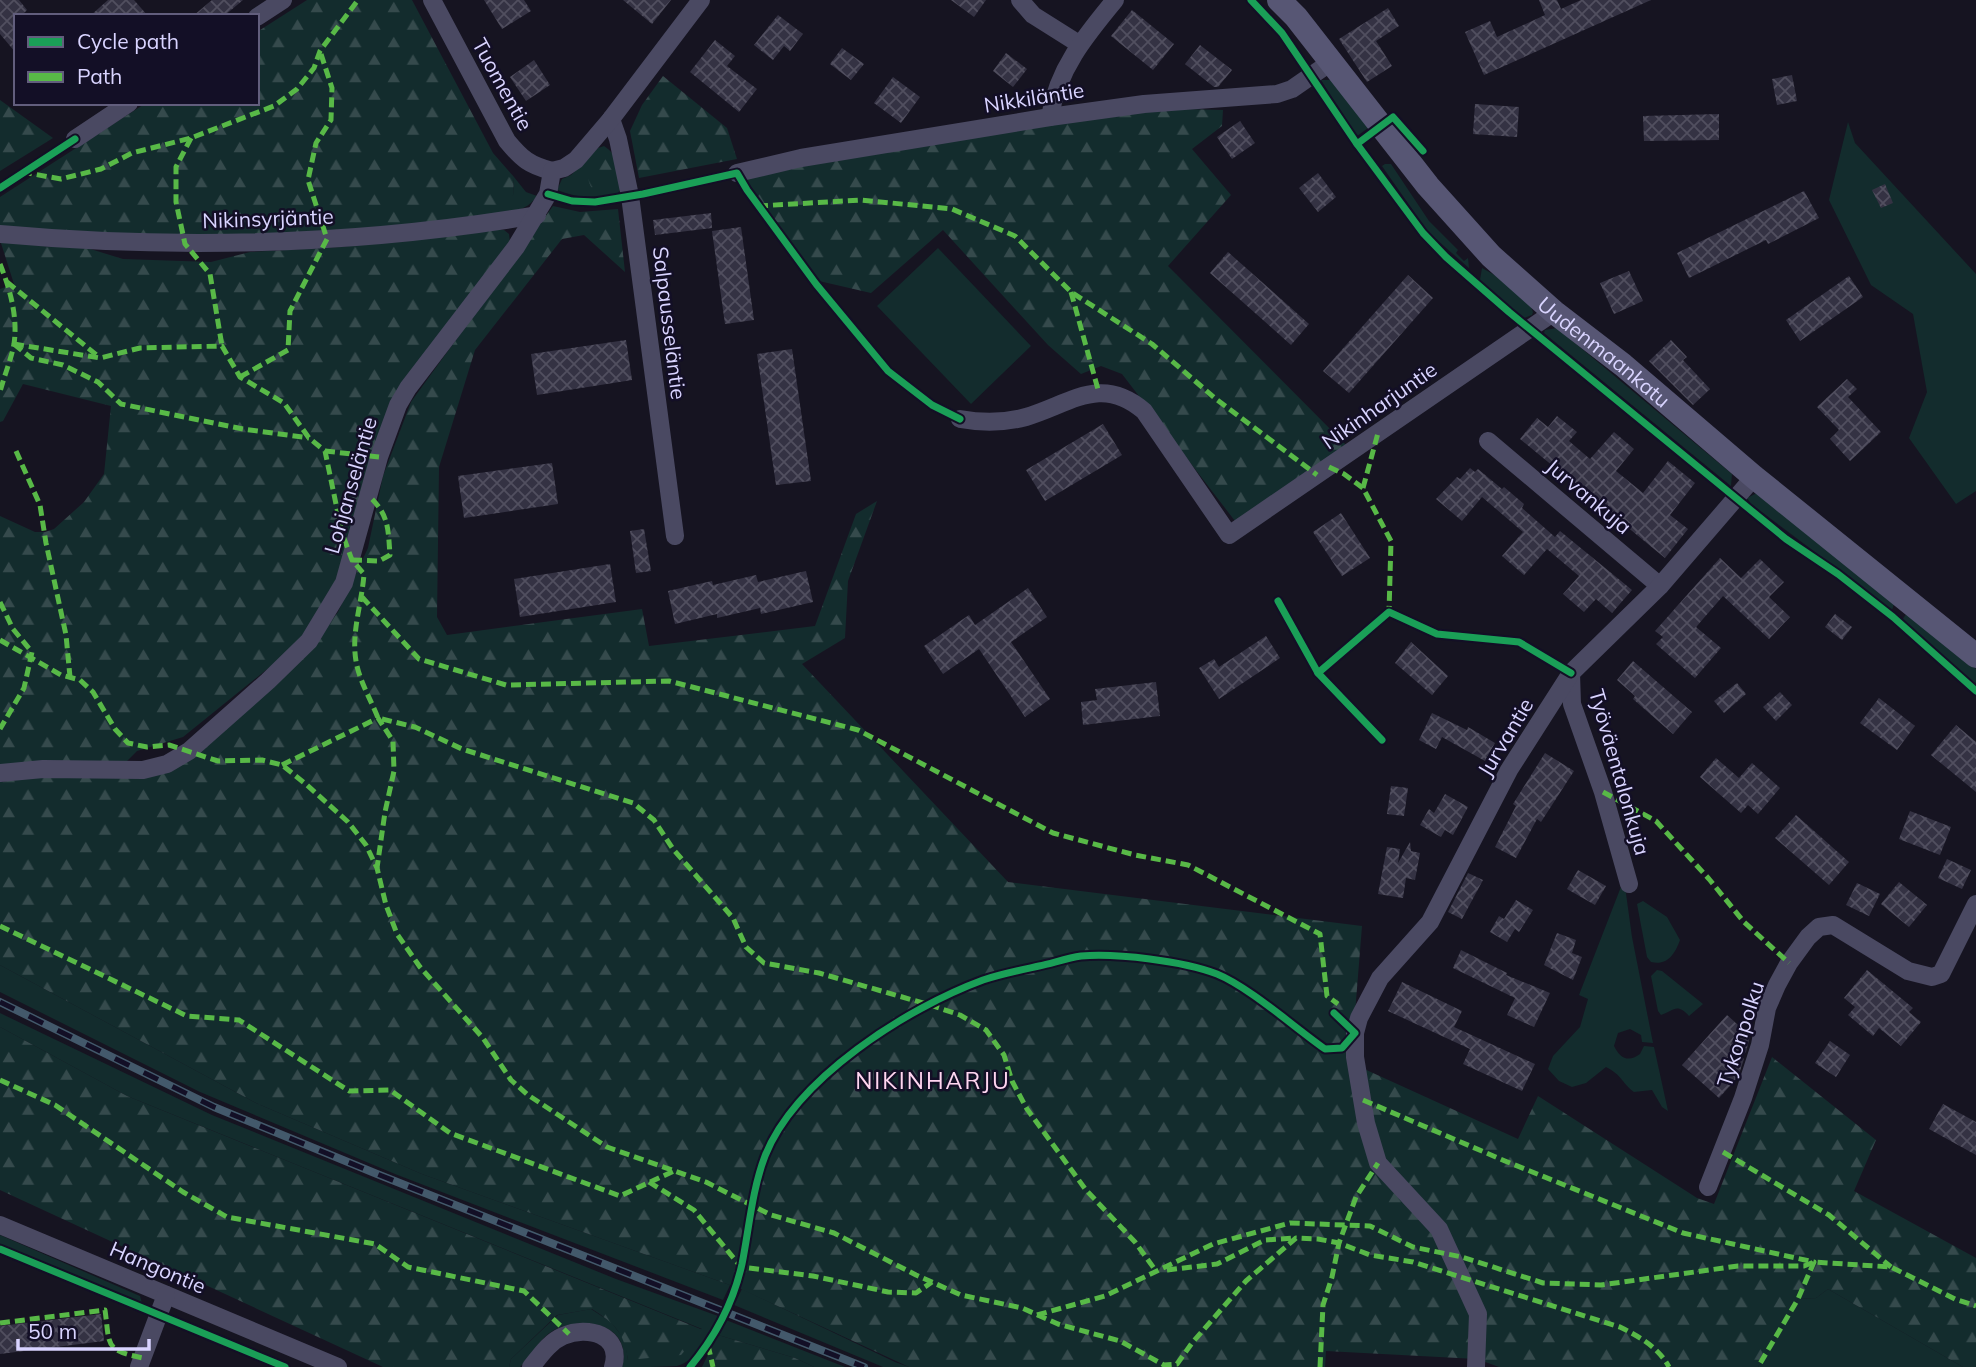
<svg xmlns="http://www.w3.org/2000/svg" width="1976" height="1367" viewBox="0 0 1976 1367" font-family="Mulish,sans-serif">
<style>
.green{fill:#132c2d}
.forest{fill:url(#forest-firs)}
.building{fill:url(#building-cross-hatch)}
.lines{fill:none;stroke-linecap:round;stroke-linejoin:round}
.street{stroke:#4a4962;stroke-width:18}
.secondary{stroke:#575674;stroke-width:24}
.rail-casing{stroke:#43596b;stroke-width:8}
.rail{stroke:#130f26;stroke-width:5;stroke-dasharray:16;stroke-linecap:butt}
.quiet{stroke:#58b947;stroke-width:5;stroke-dasharray:10 5;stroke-linecap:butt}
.cycleway-casing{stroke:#130f26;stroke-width:11}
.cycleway{stroke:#1a9f57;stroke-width:7}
.labels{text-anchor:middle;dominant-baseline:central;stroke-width:5;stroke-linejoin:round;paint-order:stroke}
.street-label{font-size:21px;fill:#d9d4ff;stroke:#130f26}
.neighbourhood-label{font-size:23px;letter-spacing:2px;fill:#ffd6f0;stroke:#130f26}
</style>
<defs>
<pattern id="forest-firs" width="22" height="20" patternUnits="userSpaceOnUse" patternTransform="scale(1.75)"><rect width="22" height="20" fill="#132c2d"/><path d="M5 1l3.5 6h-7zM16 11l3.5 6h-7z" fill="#354a4c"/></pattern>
<pattern id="building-cross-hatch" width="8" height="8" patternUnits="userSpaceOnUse" patternTransform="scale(1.75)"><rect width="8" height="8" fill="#343243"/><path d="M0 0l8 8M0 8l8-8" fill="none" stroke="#514f5f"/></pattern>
</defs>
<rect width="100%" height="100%" fill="#161421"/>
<g class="green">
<polygon points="1321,80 1332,80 1368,128 1357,136"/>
<polygon points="1848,122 1855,143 1976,274 1976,491 1956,504 1909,438 1927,392 1913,314 1871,285 1829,200"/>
<path d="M 604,146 C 620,156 619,172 621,189 L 618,193 C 595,199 578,198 557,190 L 562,179 L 571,175 L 598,148 Z"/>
<polygon points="1385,164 1391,164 1429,221 1458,250 1456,253 1464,261 1468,258 1469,268 1428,232 1382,166"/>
<path d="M 514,177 L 526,192 L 537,196 C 525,214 502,214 483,216 L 513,195 Z"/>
<polygon points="938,248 1031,346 971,404 877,306"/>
<polygon points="1482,268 1500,278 1531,307 1533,312 1532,315 1524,318 1485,286 1480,280"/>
<polygon points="1557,328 1732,474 1731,486 1544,333 1545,330"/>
<polygon points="1757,493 1894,604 1892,610 1751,504 1747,498"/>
<polygon points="1907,613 1976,669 1976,684 1902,620"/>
<path d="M 1624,879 L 1632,937 L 1653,1043 L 1642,1042 L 1641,1035 L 1630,1029 L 1618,1033 L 1614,1046 C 1620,1058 1628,1063 1640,1054 L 1644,1046 L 1654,1047 L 1668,1111 L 1662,1107 L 1652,1090 L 1634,1092 C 1621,1082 1622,1075 1606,1067 L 1586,1083 L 1572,1087 L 1559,1081 L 1548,1069 L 1553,1056 L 1580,1027 L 1588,999 L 1579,995 Z"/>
<path d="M 1643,901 L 1667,917 L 1680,940 C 1675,954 1667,966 1651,962 L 1647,957 L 1637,904 Z"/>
<polygon points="0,965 256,1103 422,1174 730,1285 723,1300 395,1174 200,1092 0,992"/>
<path d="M 1657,970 L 1662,971 L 1703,1004 L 1689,1016 C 1677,1002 1673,1011 1661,1015 L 1658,1011 L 1651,976 Z"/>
<path d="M 0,1013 L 212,1115 L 616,1279 L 718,1316 C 710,1335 698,1360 677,1366 C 664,1367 637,1367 622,1367 C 633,1324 584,1315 554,1330 C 539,1338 533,1356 520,1367 L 509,1367 L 511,1359 L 558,1315 L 591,1309 L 611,1322 L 625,1340 L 628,1360 L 702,1329 L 127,1096 L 0,1027 Z"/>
<polygon points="0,1235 140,1296 142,1303 0,1244"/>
<polygon points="742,1289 895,1362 909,1367 883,1367 734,1305"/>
<polygon points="1828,1289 1963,1367 1758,1367 1798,1299 1816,1298"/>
<polygon points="726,1320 845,1367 814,1367 795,1358 718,1335"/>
</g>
<g class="forest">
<polygon points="307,0 412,0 493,153 514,177 513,195 508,205 483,216 433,223 238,239 0,229 0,197 146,103 257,103 257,32"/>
<polygon points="663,76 727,128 737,159 639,178 630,131 642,105"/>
<polygon points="0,100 53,138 0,171"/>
<polygon points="1144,108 1223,110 1222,126 1192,149 1231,195 1168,266 1347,446 1235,521 1122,374 1101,366 1081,374 1048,345 943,230 871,293 819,281 750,188 744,176"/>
<path d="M 606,159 L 613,170 L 615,184 L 604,190 L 593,190 C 585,178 588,171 595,160 Z"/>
<polygon points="553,206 580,212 618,209 625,272 584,235 562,239 475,350 439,467 437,617 447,635 642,609 649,646 815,626 856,514 877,501 848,581 845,638 802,664 1008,882 1362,926 1351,1063 1518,1139 1538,1096 1697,1198 1714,1204 1772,1057 1876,1140 1854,1191 1976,1258 1976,1367 1963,1367 1828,1289 1816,1298 1798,1299 1758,1367 1499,1367 1477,1359 1326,1351 1325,1367 909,1367 741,1289 422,1174 256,1103 0,965 0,782 38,777 146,775 304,656 338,612 368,548 383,476 411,402"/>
<polygon points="495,230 504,230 509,234 510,243 413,369 337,582 322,610 292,649 183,737 137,751 124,764 0,767 0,516 35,532 45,532 54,529 84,502 104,474 111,406 23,384 3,421 0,422 0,289 14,284 0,240 41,246 87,248 123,259 211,262 250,252 340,247"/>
<path d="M 0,1027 L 127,1096 L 703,1330 L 681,1355 L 628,1360 C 624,1332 615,1324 592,1309 L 557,1315 L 511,1359 L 509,1367 L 383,1367 L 0,1190 Z"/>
<polygon points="718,1335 795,1358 814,1367 702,1367"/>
</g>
<g class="building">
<polygon points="0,0 19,0 27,10 21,16 16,16 16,53 0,34"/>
<polygon points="108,0 134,0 148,16 90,16"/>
<polygon points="212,0 243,0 224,16 193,16"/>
<polygon points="484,0 524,0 531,11 502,29"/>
<polygon points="623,0 671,0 652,24"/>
<polygon points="951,0 986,0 974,17"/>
<polygon points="1539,0 1557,0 1561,9 1581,0 1651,0 1484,75 1465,32 1490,21 1497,37 1545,15"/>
<polygon points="1388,8 1399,26 1376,41 1392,66 1367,82 1339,39"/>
<polygon points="1132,10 1174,44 1153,70 1111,36"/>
<polygon points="778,15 803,34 790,51 784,46 773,60 754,45"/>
<polygon points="715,40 735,56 727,66 757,89 739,112 690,72"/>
<polygon points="1200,45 1232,70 1218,87 1214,87 1185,64"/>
<polygon points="842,48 864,64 851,80 830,64"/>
<polygon points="1006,53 1027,69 1013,87 993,71"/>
<polygon points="534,60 550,85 526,101 510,77"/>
<polygon points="1792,75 1797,101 1777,105 1772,79"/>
<polygon points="893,77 920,97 901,123 874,103"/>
<polygon points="1475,104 1519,107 1517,137 1473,134"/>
<polygon points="1719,114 1719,140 1644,141 1643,116"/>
<polygon points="1240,121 1255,143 1232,159 1217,137"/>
<polygon points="1318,173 1336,197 1318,212 1299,188"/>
<polygon points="1885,184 1893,203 1881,208 1872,190"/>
<polygon points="1804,191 1819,218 1768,244 1766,240 1689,278 1677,253"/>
<polygon points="711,213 712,228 655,235 653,220"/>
<polygon points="741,227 754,320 725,324 712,231"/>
<polygon points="1228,252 1309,324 1291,345 1210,273"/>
<polygon points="1629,271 1643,301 1614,314 1600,283"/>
<polygon points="1408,275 1433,298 1349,393 1323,371"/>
<polygon points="1849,276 1863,297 1800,341 1786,320"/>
<polygon points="626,340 632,380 537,395 531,354"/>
<polygon points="1671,340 1687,357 1683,360 1710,389 1693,405 1649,361"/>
<polygon points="792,349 811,481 776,485 757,354"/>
<polygon points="1847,379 1857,389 1848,397 1881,432 1850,461 1830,439 1839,430 1817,407"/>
<polygon points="1557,416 1577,432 1569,441 1590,459 1614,432 1634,449 1616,471 1643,493 1668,461 1695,483 1670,515 1688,529 1665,558 1520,439 1537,418 1548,427"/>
<polygon points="1103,424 1122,455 1045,501 1026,470"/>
<polygon points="552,463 558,504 464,518 458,476"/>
<polygon points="1470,468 1475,472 1478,469 1502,489 1504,487 1524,504 1522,508 1555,537 1560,531 1632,590 1612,613 1596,599 1584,612 1563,594 1579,576 1547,549 1524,575 1502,556 1523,532 1482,497 1462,521 1436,499 1457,477 1460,479"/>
<polygon points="1341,513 1370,558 1342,576 1313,532"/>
<polygon points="644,529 651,571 636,573 630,531"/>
<polygon points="1720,558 1741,578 1760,559 1784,582 1769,597 1790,617 1769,639 1723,596 1696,627 1721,648 1695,678 1656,644 1663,637 1655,631"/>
<polygon points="610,564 616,602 520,617 514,579"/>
<polygon points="806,571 813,602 761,614 760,608 717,618 717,614 675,624 668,591 712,581 713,585 756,575 758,582"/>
<polygon points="1028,588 1047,617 1011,642 1050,699 1025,717 979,649 943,674 924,646 969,615 975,625"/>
<polygon points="1835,614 1852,627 1842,640 1825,627"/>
<polygon points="1266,636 1280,658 1219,699 1199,668 1214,659 1219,667"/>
<polygon points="1411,642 1448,676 1432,695 1395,663"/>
<polygon points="1633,661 1692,712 1673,734 1633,699 1635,696 1617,680"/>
<polygon points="1156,682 1160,716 1083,725 1081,702 1097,700 1095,689"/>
<polygon points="1737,683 1746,694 1724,713 1714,701"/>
<polygon points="1780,692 1792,705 1776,721 1763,707"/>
<polygon points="1879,698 1915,726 1897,750 1860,723"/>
<polygon points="1432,713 1467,730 1468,727 1495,743 1485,761 1442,737 1436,749 1419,740"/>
<polygon points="1956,725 1976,742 1976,792 1931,755"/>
<polygon points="1545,753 1574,771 1541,822 1537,819 1516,858 1495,847 1516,806 1513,804"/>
<polygon points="1716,758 1739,778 1752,763 1780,788 1758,814 1748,805 1741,813 1700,777"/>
<polygon points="1391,786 1408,788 1404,816 1387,814"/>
<polygon points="1445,794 1468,807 1453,835 1445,830 1441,837 1420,825 1429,809 1434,813"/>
<polygon points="1910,811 1951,827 1940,855 1899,839"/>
<polygon points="1796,815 1849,862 1829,885 1775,838"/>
<polygon points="1410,842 1411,851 1420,853 1415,880 1406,878 1403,898 1378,894 1387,847 1400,849 1398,863"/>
<polygon points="1947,859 1971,870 1962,889 1938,878"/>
<polygon points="1578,870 1606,886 1595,905 1567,889"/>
<polygon points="1468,873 1483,880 1462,919 1448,912"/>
<polygon points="1899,882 1927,905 1909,927 1881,904"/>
<polygon points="1857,883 1880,894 1869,916 1846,905"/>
<polygon points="1516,900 1533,910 1519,932 1515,929 1507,942 1490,932 1499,916 1504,919"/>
<polygon points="1557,933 1576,940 1572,953 1582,957 1573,980 1544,965"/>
<polygon points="1461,950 1507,973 1506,975 1550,993 1534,1027 1507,1015 1515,998 1453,968"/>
<polygon points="1867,970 1913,1008 1909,1012 1921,1022 1901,1046 1879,1028 1873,1036 1848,1015 1855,1007 1844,998"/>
<polygon points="1402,982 1462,1011 1454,1027 1535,1064 1522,1091 1463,1064 1470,1049 1388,1011"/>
<polygon points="1727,1015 1750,1036 1746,1052 1741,1057 1744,1059 1738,1077 1719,1098 1682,1065"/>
<polygon points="1830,1041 1850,1055 1836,1077 1815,1063"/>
<polygon points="1943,1104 1976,1122 1976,1155 1929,1129"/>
<polygon points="101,1314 104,1341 0,1354 0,1326"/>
</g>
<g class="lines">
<g class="street">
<path d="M 432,0 L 507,141 C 522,159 529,165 552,171"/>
<polyline points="1020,0 1033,15 1079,44"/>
<polyline points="257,17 283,0"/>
<path d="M 1050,117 C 1057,70 1086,35 1115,0"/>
<polyline points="611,119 618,139 630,196 675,536"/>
<polyline points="75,139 129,103"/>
<polyline points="737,173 801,158 1050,117 1144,104 1277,94 1292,89 1331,62"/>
<path d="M 0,234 C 179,250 359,245 537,215"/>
<path d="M 960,419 C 982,423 1004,423 1026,417 C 1070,404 1101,374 1144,411 L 1229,535 L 1554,312"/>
<polyline points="1488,441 1660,586"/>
<polyline points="1571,673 1572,704 1603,792 1629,884"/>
<polyline points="0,773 43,769 143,770 167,764 189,751 268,681 309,641 344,583 379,457 398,405 408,388 516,247 548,194 552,171 564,168 576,160 611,119 701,0"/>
<polyline points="1708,1187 1743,1098 1760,1045 1767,1008 1777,985 1789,963 1808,937 1819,927 1833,925 1908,971 1932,977 1941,974 1976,904"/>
<polyline points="0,1225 338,1367"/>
<polyline points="139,1367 166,1295"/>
<path d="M 531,1367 C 540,1356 549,1342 563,1336 C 588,1325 623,1335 613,1367"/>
<polyline points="1476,1367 1478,1314 1439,1229 1378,1163 1366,1123 1355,1057 1355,1033 1359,1018 1380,978 1430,922 1509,770 1571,673 1660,586 1754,477"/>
</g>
<path class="secondary" id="s1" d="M 1279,0 L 1296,17 L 1428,186 L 1491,256 L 1554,312 L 1623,365 L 1754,477 L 1976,656"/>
<defs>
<polyline id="rail" points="0,1002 214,1107 377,1174 864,1367"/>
</defs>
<use href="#rail" class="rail-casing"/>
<use href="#rail" class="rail"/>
<g class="quiet">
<polyline points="191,138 176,167 176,202 185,244 210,274 222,346"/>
<polyline points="22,172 61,179 101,169 132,153 191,138 274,106 297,89 314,68 320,51 358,0"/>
<polyline points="758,206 861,200 952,209 1015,236 1071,292 1152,344 1216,399 1317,475"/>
<path d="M 0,264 C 10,289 18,317 14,344 C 11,360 4,376 0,392"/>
<polyline points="7,282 99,357"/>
<polyline points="1071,292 1099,393"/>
<path d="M 14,344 L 100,358 L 140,348 L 222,346 L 240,377 L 284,403 L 309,438 L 325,451 L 342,533 L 352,560 L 364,574 C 362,603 351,632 356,661 C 359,680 371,700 378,718 L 415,727 L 462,749 L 633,803 L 654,820 L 673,849 L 733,918 L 746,947 L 764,963 L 819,973 L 930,1005 L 960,1015 L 986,1030 L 1004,1055 L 1012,1081 L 1027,1109 L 1086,1190 L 1135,1242 L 1156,1271"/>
<polyline points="14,344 31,358 63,365 98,382 121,404 243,429 309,438"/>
<polyline points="240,377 288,350 290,311 327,239 308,180 316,143 331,120 332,88 320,51"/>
<polyline points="16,451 40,505 46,543 66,635 70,677"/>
<polyline points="325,451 379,457"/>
<polyline points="1329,467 1344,474 1363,488 1391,541 1389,612"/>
<polyline points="1363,488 1378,433"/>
<path d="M 352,560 L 379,561 L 390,555 C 388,528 389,515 369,496"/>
<polyline points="362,597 419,659 506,685 669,681 858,730 1053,833 1135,855 1188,865 1320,934 1327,996 1338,1004"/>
<polyline points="0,602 13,629 32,652 24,688 0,729"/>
<path d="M 0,640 L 61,675 L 80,680 L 93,692 L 115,729 L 128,743 L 147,747 L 169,745 L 218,761 L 262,760 L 282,765 L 307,785 L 348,822 L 366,845 L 377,868 L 386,905 L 397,934 L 420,967 L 483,1038 L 511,1080 L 528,1095 L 607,1147 L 706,1182 L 771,1215 L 834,1233 L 916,1275 L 961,1295 L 1022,1308 L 1058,1324 L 1120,1341 L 1164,1365 L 1177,1364 L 1192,1343 L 1246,1281 L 1296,1238 L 1318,1239 L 1339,1243 L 1370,1255 L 1413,1262 L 1620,1327 C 1640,1337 1658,1347 1669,1367"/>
<polyline points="282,765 378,718 393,741 394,771 385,812 377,868"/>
<polyline points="1603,792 1656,821 1709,879 1744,922 1789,963"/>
<polyline points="0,926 187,1016 239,1020 349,1091 390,1090 450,1133 620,1196 674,1171"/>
<polyline points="0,1080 55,1105 183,1192 227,1217 375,1244 408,1267 524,1291 569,1334"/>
<polyline points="1363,1100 1505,1161 1683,1233 1814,1262 1798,1299 1758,1367"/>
<polyline points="1723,1152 1829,1215 1891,1267"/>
<polyline points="649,1182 694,1210 741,1267 813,1276 888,1292 916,1293 932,1282"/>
<polyline points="1167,1270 1217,1264 1265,1240 1296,1238"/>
<polyline points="1037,1315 1105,1296 1213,1244 1290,1223 1370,1226 1413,1247 1462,1257 1543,1283 1601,1285 1738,1266 1804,1266 1814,1262 1891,1267 1955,1299 1976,1306"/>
<path d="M 0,1323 L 105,1310 C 110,1346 104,1350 143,1358"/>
<polyline points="708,1345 713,1367"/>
<polyline points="1320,1367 1323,1305 1332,1277 1339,1243 1356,1197 1378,1163"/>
</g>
<defs>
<g id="cycleway">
<polyline points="1251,0 1282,33 1357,144 1423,233 1446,257 1509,312 1786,539 1838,574 1893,617 1976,691"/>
<polyline points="1357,144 1393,117 1423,151"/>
<polyline points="0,188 75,139"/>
<polyline points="548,194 572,201 595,202 643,194 737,173 747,190 816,284 888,371 932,405 960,419"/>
<polyline points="1278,601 1318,673 1382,740"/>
<polyline points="1318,673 1389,612 1437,634 1519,642 1571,673"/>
<polyline points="0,1249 285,1367"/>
<path d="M 690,1367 C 716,1336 733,1304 742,1264 C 749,1229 752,1190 765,1156 C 796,1078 907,1008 983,980 C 1001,974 1021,970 1039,966 C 1053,963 1067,958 1081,956 C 1117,953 1183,961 1217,974 C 1249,987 1295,1028 1325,1049 L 1342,1048 L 1355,1033 L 1334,1013"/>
</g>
</defs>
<use href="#cycleway" class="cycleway-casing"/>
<use href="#cycleway" class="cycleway"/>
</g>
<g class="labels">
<g class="street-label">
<text transform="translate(503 84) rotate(61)">Tuomentie</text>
<text transform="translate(1034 97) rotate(-9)">Nikkiläntie</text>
<text transform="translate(268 218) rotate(-2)">Nikinsyrjäntie</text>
<text transform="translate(670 323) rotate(83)">Salpausseläntie</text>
<text stroke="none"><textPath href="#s1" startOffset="481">Uudenmaankatu</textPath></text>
<text transform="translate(1379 405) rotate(-35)">Nikinharjuntie</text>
<text transform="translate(350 485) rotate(-74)">Lohjanseläntie</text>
<text transform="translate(1589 496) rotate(40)">Jurvankuja</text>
<text transform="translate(1505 737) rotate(-59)">Jurvantie</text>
<text transform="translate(1620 772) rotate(74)">Työväentalonkuja</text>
<text transform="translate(1740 1034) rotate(-72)">Tykonpolku</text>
<text transform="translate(158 1267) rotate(23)">Hangontie</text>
</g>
<g class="neighbourhood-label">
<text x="933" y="1080">NIKINHARJU</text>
</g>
</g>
<rect x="14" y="14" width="245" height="91" fill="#130f26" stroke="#625e7d" stroke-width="2"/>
<rect x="28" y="37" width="35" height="10" fill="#1a9f57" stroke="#625e7d" stroke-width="2"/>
<text x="77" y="49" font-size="21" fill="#d9d4ff">Cycle path</text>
<rect x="28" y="72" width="35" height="10" fill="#58b947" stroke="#625e7d" stroke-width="2"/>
<text x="77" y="84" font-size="21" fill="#d9d4ff">Path</text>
<path d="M18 1339v10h131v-10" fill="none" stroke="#d9d4ff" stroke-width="3.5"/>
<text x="28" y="1339" font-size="21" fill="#d9d4ff" stroke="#130f26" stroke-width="5" paint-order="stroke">50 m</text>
</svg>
